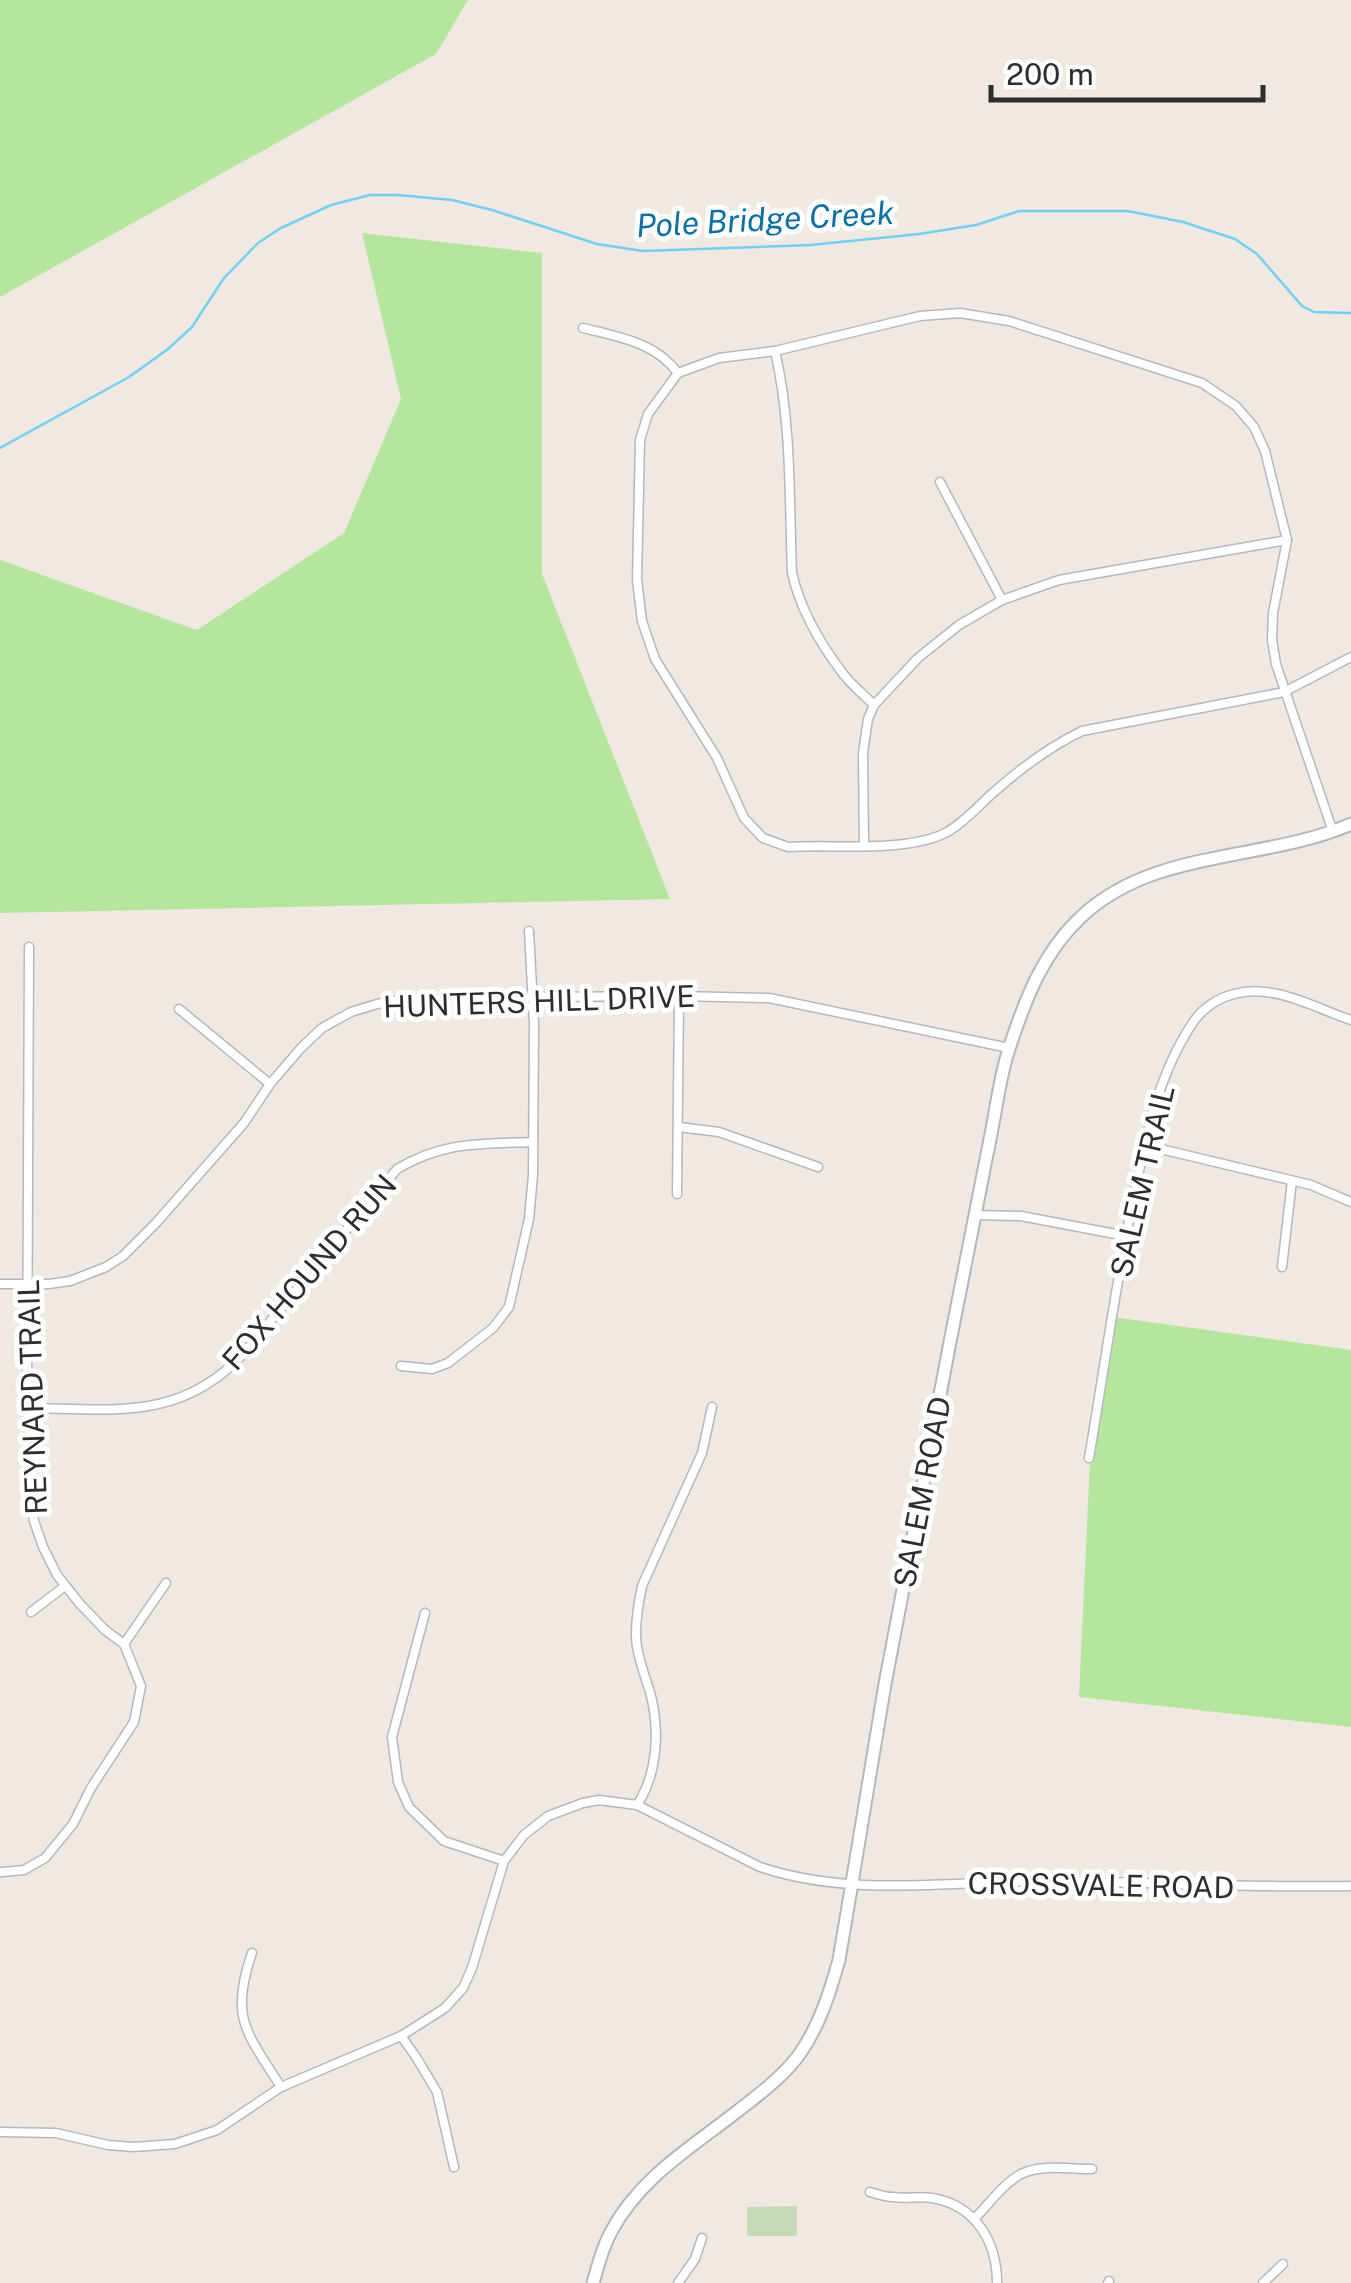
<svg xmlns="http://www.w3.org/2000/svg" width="1351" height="2283" viewBox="0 0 1351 2283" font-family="'Public Sans',sans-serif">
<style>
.green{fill:#b6e59e}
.cemetery{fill:#c8d9b8}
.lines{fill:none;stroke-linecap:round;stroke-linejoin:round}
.stream{stroke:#75cff0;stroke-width:2.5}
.street-casing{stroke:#b4b7c1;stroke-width:11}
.secondary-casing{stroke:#b4b7c1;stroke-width:15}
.street{stroke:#fff;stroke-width:8}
.secondary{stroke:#fff;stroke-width:11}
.labels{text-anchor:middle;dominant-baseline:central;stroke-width:10;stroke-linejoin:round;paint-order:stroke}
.street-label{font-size:30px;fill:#2e2e2e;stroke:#fff}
.water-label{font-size:32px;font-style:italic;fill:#0d6fa3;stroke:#fff}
</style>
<rect width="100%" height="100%" fill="#efe9e1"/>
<g class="green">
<polygon points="0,0 468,0 436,54 0,297"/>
<polygon points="362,233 542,253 542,574 670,899 0,913 0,560 197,630 344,533 401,399"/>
<polygon points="1113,1317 1351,1350 1351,1727 1079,1697 1090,1461"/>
</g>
<polygon class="cemetery" points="797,2206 797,2236 747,2236 747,2207"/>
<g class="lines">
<polyline class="stream" points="0,448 129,377 168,349 192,327 224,278 258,243 281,228 331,205 370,195 398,195 452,200 492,210 597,244 643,251 811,245 919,234 976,225 1019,211 1128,211 1183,222 1235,239 1257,254 1302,306 1314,312 1351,313"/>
<defs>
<g id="street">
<path d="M 583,328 C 619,337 655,342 678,373"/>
<path d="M 775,351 C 792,425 789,499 792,573 C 800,608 820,643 841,671 C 850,684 863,694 874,705"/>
<polyline points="940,482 1002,600"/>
<path d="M 1333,832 L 1276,664 L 1272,640 L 1273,613 L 1287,540 L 1265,451 L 1254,427 L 1236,406 L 1202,383 L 1009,321 L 960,313 L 920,316 L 775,351 L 719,358 L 678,373 L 648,414 L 640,440 L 637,580 L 642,621 L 655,659 L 717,758 L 744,818 L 763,838 L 788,847 C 833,844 909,853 947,832 C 965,822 979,805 994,792 C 1021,768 1049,747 1082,731 L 1284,692 L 1351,657"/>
<polyline points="864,845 863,753 868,719 874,705 918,658 959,625 1002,600 1059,580 1287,540"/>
<polyline points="179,1009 270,1084"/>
<polyline points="679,1127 719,1132 818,1167"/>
<polyline points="1144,1145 1311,1185 1351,1202"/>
<polyline points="677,1194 679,996"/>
<polyline points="974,1215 1021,1216 1126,1236"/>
<polyline points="1282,1267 1292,1181"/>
<polyline points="0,1284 49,1284 70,1281 106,1267 123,1256 156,1223 244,1123 270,1084 301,1048 322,1028 351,1012 377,1004 404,999 533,997 679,996 769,998 1009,1048"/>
<polyline points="401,1366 432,1369 448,1363 493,1328 509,1307 529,1219 533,1175 534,1024 529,931"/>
<path d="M 27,1408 C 112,1409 181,1422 244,1353 L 397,1169 C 444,1141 480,1144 532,1142"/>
<path d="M 1089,1458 C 1104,1370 1116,1282 1134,1195 C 1146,1136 1158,1075 1192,1024 C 1201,1009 1218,998 1234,994 C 1273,983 1315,1008 1351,1020"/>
<polyline points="31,1612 65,1586"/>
<polyline points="425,1613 392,1737 398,1782 409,1807 444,1841 504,1861"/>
<polyline points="124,1644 166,1583"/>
<path d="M 637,1805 C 658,1773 660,1729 650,1692 C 645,1677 640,1663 637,1647 C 634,1628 638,1605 642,1586 L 702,1453 L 712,1407"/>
<polyline points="2,1872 24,1870 45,1858 73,1824 91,1788 134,1722 141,1686 124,1644 105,1630 80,1604 57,1575 43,1547 34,1521 29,1485 30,1422 27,1408 29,947"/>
<path d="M 252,1953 C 229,2018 247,2033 281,2087"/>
<polyline points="401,2036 416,2057 437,2092 454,2167"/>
<path d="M 0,2132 L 56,2133 L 108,2145 L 133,2147 L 175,2144 L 217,2130 L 281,2087 L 401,2036 L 445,2008 L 463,1988 L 472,1968 L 504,1861 L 524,1835 L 548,1816 L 583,1803 L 599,1800 L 637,1805 L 760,1867 C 852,1898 952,1881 1047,1881 C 1148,1882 1250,1888 1351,1886"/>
<path d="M 870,2192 C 877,2194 885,2197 893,2197 C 906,2199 919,2196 932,2198 C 975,2205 997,2241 997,2283"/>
<path d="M 975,2218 C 989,2204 1003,2184 1021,2174 C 1041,2164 1070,2169 1092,2169"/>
<polyline points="678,2283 695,2259 702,2238"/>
<polyline points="1108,2283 1109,2281"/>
<polyline points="1263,2283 1283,2264"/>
</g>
<path id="secondary" d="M 593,2283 C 598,2266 602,2248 611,2232 C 639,2178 692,2147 739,2110 C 761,2093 785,2075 801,2052 C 820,2024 830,1992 839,1960 C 855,1868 869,1775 885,1684 C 906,1570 929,1456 950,1342 C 963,1273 977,1204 991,1134 C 997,1105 1000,1074 1010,1046 C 1026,997 1044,951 1082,916 C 1155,848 1264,862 1351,824"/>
</defs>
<use href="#street" class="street-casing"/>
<use href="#secondary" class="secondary-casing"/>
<use href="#street" class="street"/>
<use href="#secondary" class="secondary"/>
</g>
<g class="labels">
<g class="street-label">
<text transform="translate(539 1001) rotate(-2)">HUNTERS HILL DRIVE</text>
<text transform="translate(1142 1181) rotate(-77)">SALEM TRAIL</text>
<text transform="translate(309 1272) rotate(-49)">FOX HOUND RUN</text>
<text transform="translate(32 1397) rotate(-92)">REYNARD TRAIL</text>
<text transform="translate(922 1492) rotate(-79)">SALEM ROAD</text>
<text transform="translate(1101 1885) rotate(1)">CROSSVALE ROAD</text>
</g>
<g class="water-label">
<text transform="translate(765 219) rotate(-3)">Pole Bridge Creek</text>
</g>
</g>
<path d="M991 85v15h272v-15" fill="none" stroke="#2e2e2e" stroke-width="5"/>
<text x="1006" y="85" font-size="30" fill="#2e2e2e" stroke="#ffffff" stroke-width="8" paint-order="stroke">200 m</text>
</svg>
